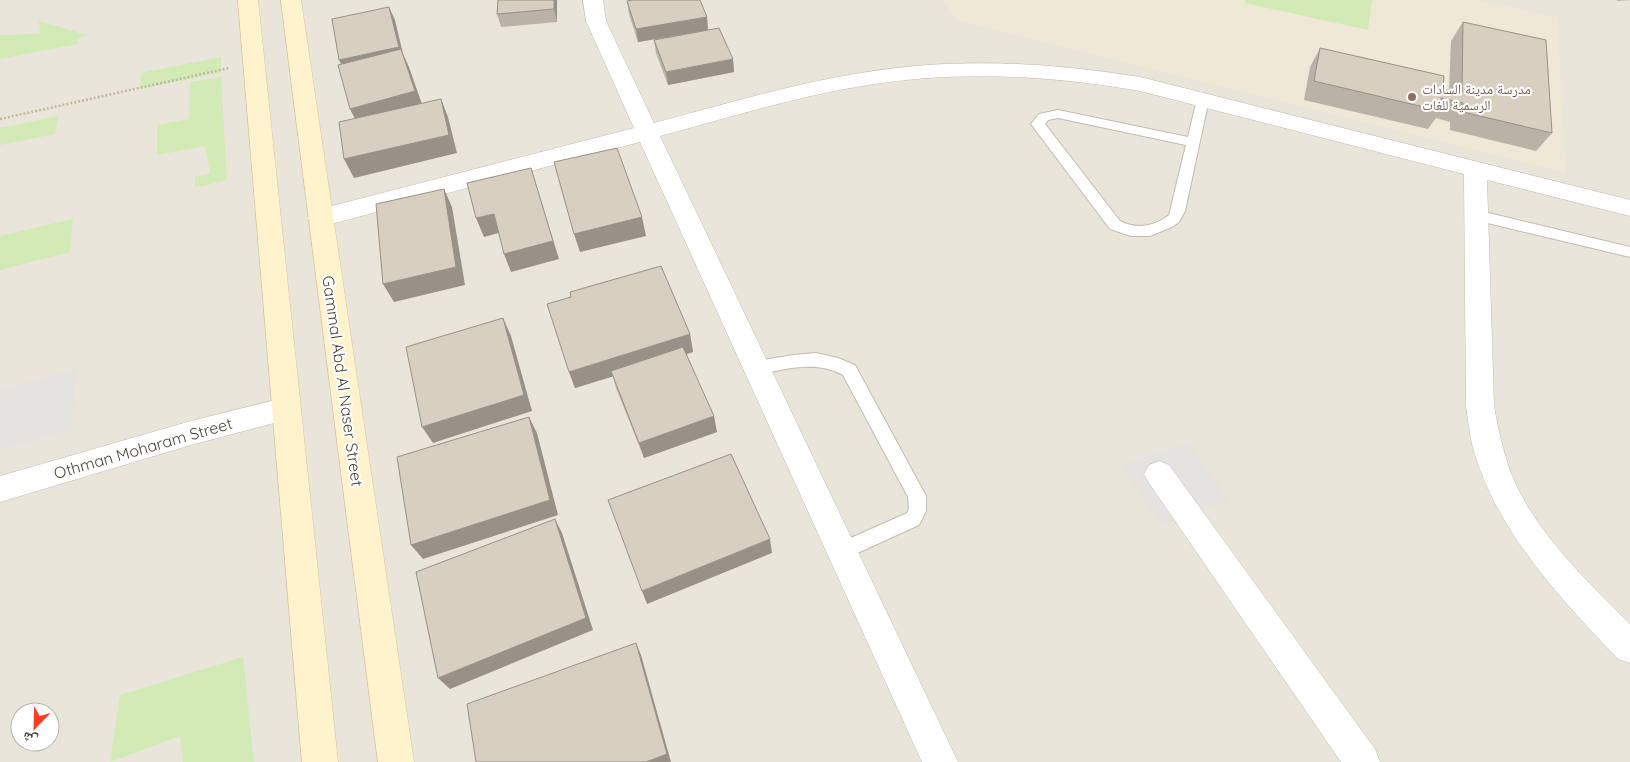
<svg xmlns="http://www.w3.org/2000/svg" width="1630" height="762" viewBox="0 0 1630 762" font-family="Quicksand,'Noto Naskh Arabic',sans-serif">
<style>
.residential{fill:#eae5da;fill-rule:evenodd}
.education{fill:#efe8d6}
.green{fill:#d2eab5}
.parking{fill:#e5e3e0}
.lines{fill:none;stroke-linecap:round;stroke-linejoin:round}
.service-casing{stroke:#c2bbae;stroke-width:2}
.minor-casing{stroke:#c2bbae;stroke-width:1}
.secondary-casing{stroke:#d6c79b;stroke-width:1}
.path{stroke:#c4b79f;stroke-width:2.5;stroke-dasharray:2 2;stroke-linecap:butt}
.service{fill:#fff;fill-rule:evenodd}
.minor{fill:#fff;fill-rule:evenodd}
.secondary{fill:#fff3cd;fill-rule:evenodd}
.wall{fill:#bab2a6}
.shaded-wall{fill:#979187}
.building{fill:#d8cfc1;stroke:#979187}
.education-dot{fill:#8d6e63;stroke:#fff;stroke-width:2}
.labels{text-anchor:middle;dominant-baseline:central;stroke-width:4;stroke-linejoin:round;paint-order:stroke}
.far-education-label{font-size:14px;fill:#785e54;stroke:#fff;text-anchor:start}
.street-label{font-size:16px;fill:#4b4439;stroke:#fff}
</style>
<rect width="100%" height="100%" fill="#f6f3ec"/>
<path class="residential" d="M 0,0 L 1630,0 L 1630,762 L 0,762 ZM 20,712 L 50,712 L 50,742 L 20,742 Z"/>
<polygon class="education" points="942,0 1478,0 1557,17 1566,173 959,21"/>
<g class="green">
<polygon points="1245,0 1372,0 1368,30 1245,3"/>
<polygon points="39,21 87,35 78,39 78,44 0,59 0,35 40,34"/>
<polygon points="221,57 221,73 140,89 141,73"/>
<polygon points="221,77 227,180 195,188 195,177 210,173 205,146 157,155 157,125 189,119 190,82"/>
<polygon points="58,116 55,134 0,145 0,128"/>
<polygon points="73,219 70,252 0,270 0,236"/>
<polygon points="243,657 254,762 183,762 180,736 110,762 120,695"/>
</g>
<g class="parking">
<polygon points="76,369 71,430 0,450 0,390"/>
<polygon points="1188,442 1229,501 1161,525 1122,465"/>
</g>
<g class="lines">
<defs>
<g id="service">
<path d="M 1203,95 L 1209,99 L 1185,211 L 1179,222 L 1172,227 L 1150,236 L 1131,236 L 1110,229 L 1031,124 L 1039,114 L 1058,110 L 1188,137 L 1197,99 ZM 1058,118 L 1186,145 L 1169,215 C 1155,226 1137,230 1120,221 L 1045,124 L 1048,120 Z"/>
<polygon points="1476,210 1630,247 1630,257 1471,219 1469,215 1471,211"/>
<path d="M 816,353 L 838,358 L 855,365 L 926,496 L 926,511 L 919,525 L 842,560 L 835,557 L 833,551 L 835,545 L 907,513 L 909,508 L 908,497 L 843,375 C 815,360 786,369 757,375 L 751,373 L 749,368 L 751,363 L 757,361 L 793,355 Z"/>
</g>
<g id="minor">
<path d="M 583,0 L 603,0 L 606,21 L 654,123 C 722,105 791,84 861,73 C 954,57 1047,62 1140,77 L 1630,200 L 1630,216 L 1487,180 L 1494,406 C 1498,429 1503,451 1511,473 C 1533,530 1587,581 1630,624 L 1630,663 L 1618,659 C 1558,596 1495,530 1472,444 C 1469,431 1468,418 1466,406 L 1464,174 L 1140,91 C 1047,75 955,70 862,86 C 794,97 727,118 660,136 L 958,762 L 922,762 L 640,142 L 320,227 L 312,224 L 308,218 L 312,212 L 320,209 L 634,128 L 586,21 Z"/>
<polygon points="287,397 297,401 301,409 297,417 191,445 0,502 0,476 191,421"/>
<polygon points="1159,461 1169,465 1375,749 1380,762 1341,762 1149,483 1144,474 1149,465"/>
</g>
<g id="secondary">
<polygon points="238,0 258,0 338,762 302,762"/>
<polygon points="281,0 301,0 414,762 378,762"/>
</g>
</defs>
<use href="#service" class="service-casing"/>
<use href="#minor" class="minor-casing"/>
<use href="#secondary" class="secondary-casing"/>
<polyline class="path" points="0,119 229,68"/>
<use href="#service" class="service"/>
<use href="#minor" class="minor"/>
<use href="#secondary" class="secondary"/>
</g>
<g class="wall">
<polygon points="557,0 557,22 501,27 497,14"/>
<polygon points="1616,0 1630,0 1618,1"/>
<polygon points="627,1 707,17 708,30 733,59 734,72 668,85 656,53 654,40 675,36 638,42 629,14"/>
<polygon points="1463,22 1552,133 1536,151 1450,130 1450,122 1436,118 1428,129 1304,100 1310,67 1320,48 1449,90 1451,41"/>
<polygon points="690,334 693,352 686,354 717,432 644,458 616,388 613,376 575,388 569,372"/>
</g>
<g class="shaded-wall">
<polygon points="554,0 557,0 557,22 554,9"/>
<polygon points="389,7 395,20 403,54 409,67 424,110 359,127 350,109 346,73 339,60"/>
<polygon points="707,17 708,30 638,42 636,29"/>
<polygon points="733,59 734,72 668,85 666,72"/>
<polygon points="441,99 448,117 457,153 354,178 344,159"/>
<polygon points="531,168 559,259 511,272 504,254"/>
<polygon points="444,189 452,207 465,285 394,302 383,284"/>
<polygon points="494,214 502,232 484,237 476,218"/>
<polygon points="642,217 646,236 580,252 574,234"/>
<polygon points="503,318 511,336 532,411 433,443 422,427"/>
<polygon points="690,334 693,352 575,388 569,372"/>
<polygon points="714,416 717,432 644,458 639,443"/>
<polygon points="529,417 537,433 558,515 423,559 411,545"/>
<polygon points="555,519 562,533 593,630 450,689 438,678"/>
<polygon points="770,539 772,553 647,604 642,591"/>
<polygon points="636,643 641,655 671,762 646,762"/>
</g>
<g class="building">
<polygon points="498,0 554,0 554,9 497,14"/>
<polygon points="633,0 700,0 707,17 636,29 627,1"/>
<polygon points="389,7 399,47 339,60 332,19"/>
<polygon points="1463,22 1546,40 1552,133 1463,112 1463,103 1441,98 1441,111 1314,81 1320,48 1444,76 1443,89 1462,93"/>
<polygon points="719,28 733,59 666,72 654,40"/>
<polygon points="401,49 415,91 350,109 338,65"/>
<polygon points="441,99 449,135 344,159 339,122"/>
<polygon points="617,148 642,217 574,234 554,162"/>
<polygon points="531,168 553,241 504,254 494,214 476,218 467,183"/>
<polygon points="444,189 456,267 383,284 376,204"/>
<polygon points="661,266 690,334 569,372 547,304 571,297 570,292"/>
<polygon points="503,318 524,395 422,427 406,347"/>
<polygon points="683,347 714,416 639,443 611,371"/>
<polygon points="529,417 550,500 411,545 397,457"/>
<polygon points="731,454 770,539 642,591 608,500"/>
<polygon points="555,519 586,618 438,678 416,572"/>
<polygon points="636,643 667,754 646,762 476,762 467,704"/>
</g>
<circle class="education-dot" cx="1412" cy="97" r="5"/>
<g class="labels">
<g class="far-education-label">
<text x="1422" y="89">مدرسة مدينة السادات<tspan x="1422" dy="16">الرسمية للغات</tspan></text>
</g>
<g class="street-label">
<text transform="translate(343 381) rotate(82)">Gammal Abd Al Naser Street</text>
<text transform="translate(143 448) rotate(-16)">Othman Moharam Street</text>
</g>
</g>
<g transform="translate(35 727) rotate(203)"><circle r="24" fill="#ffffff" stroke="#b7b4b0"/>
<path d="M0-4L9 19L0 12L-9 19Z" fill="#fc3f1d"/>
<text y="-8" font-size="14" font-weight="bold" text-anchor="middle" fill="#4b4439">ش</text>
</g>
</svg>
